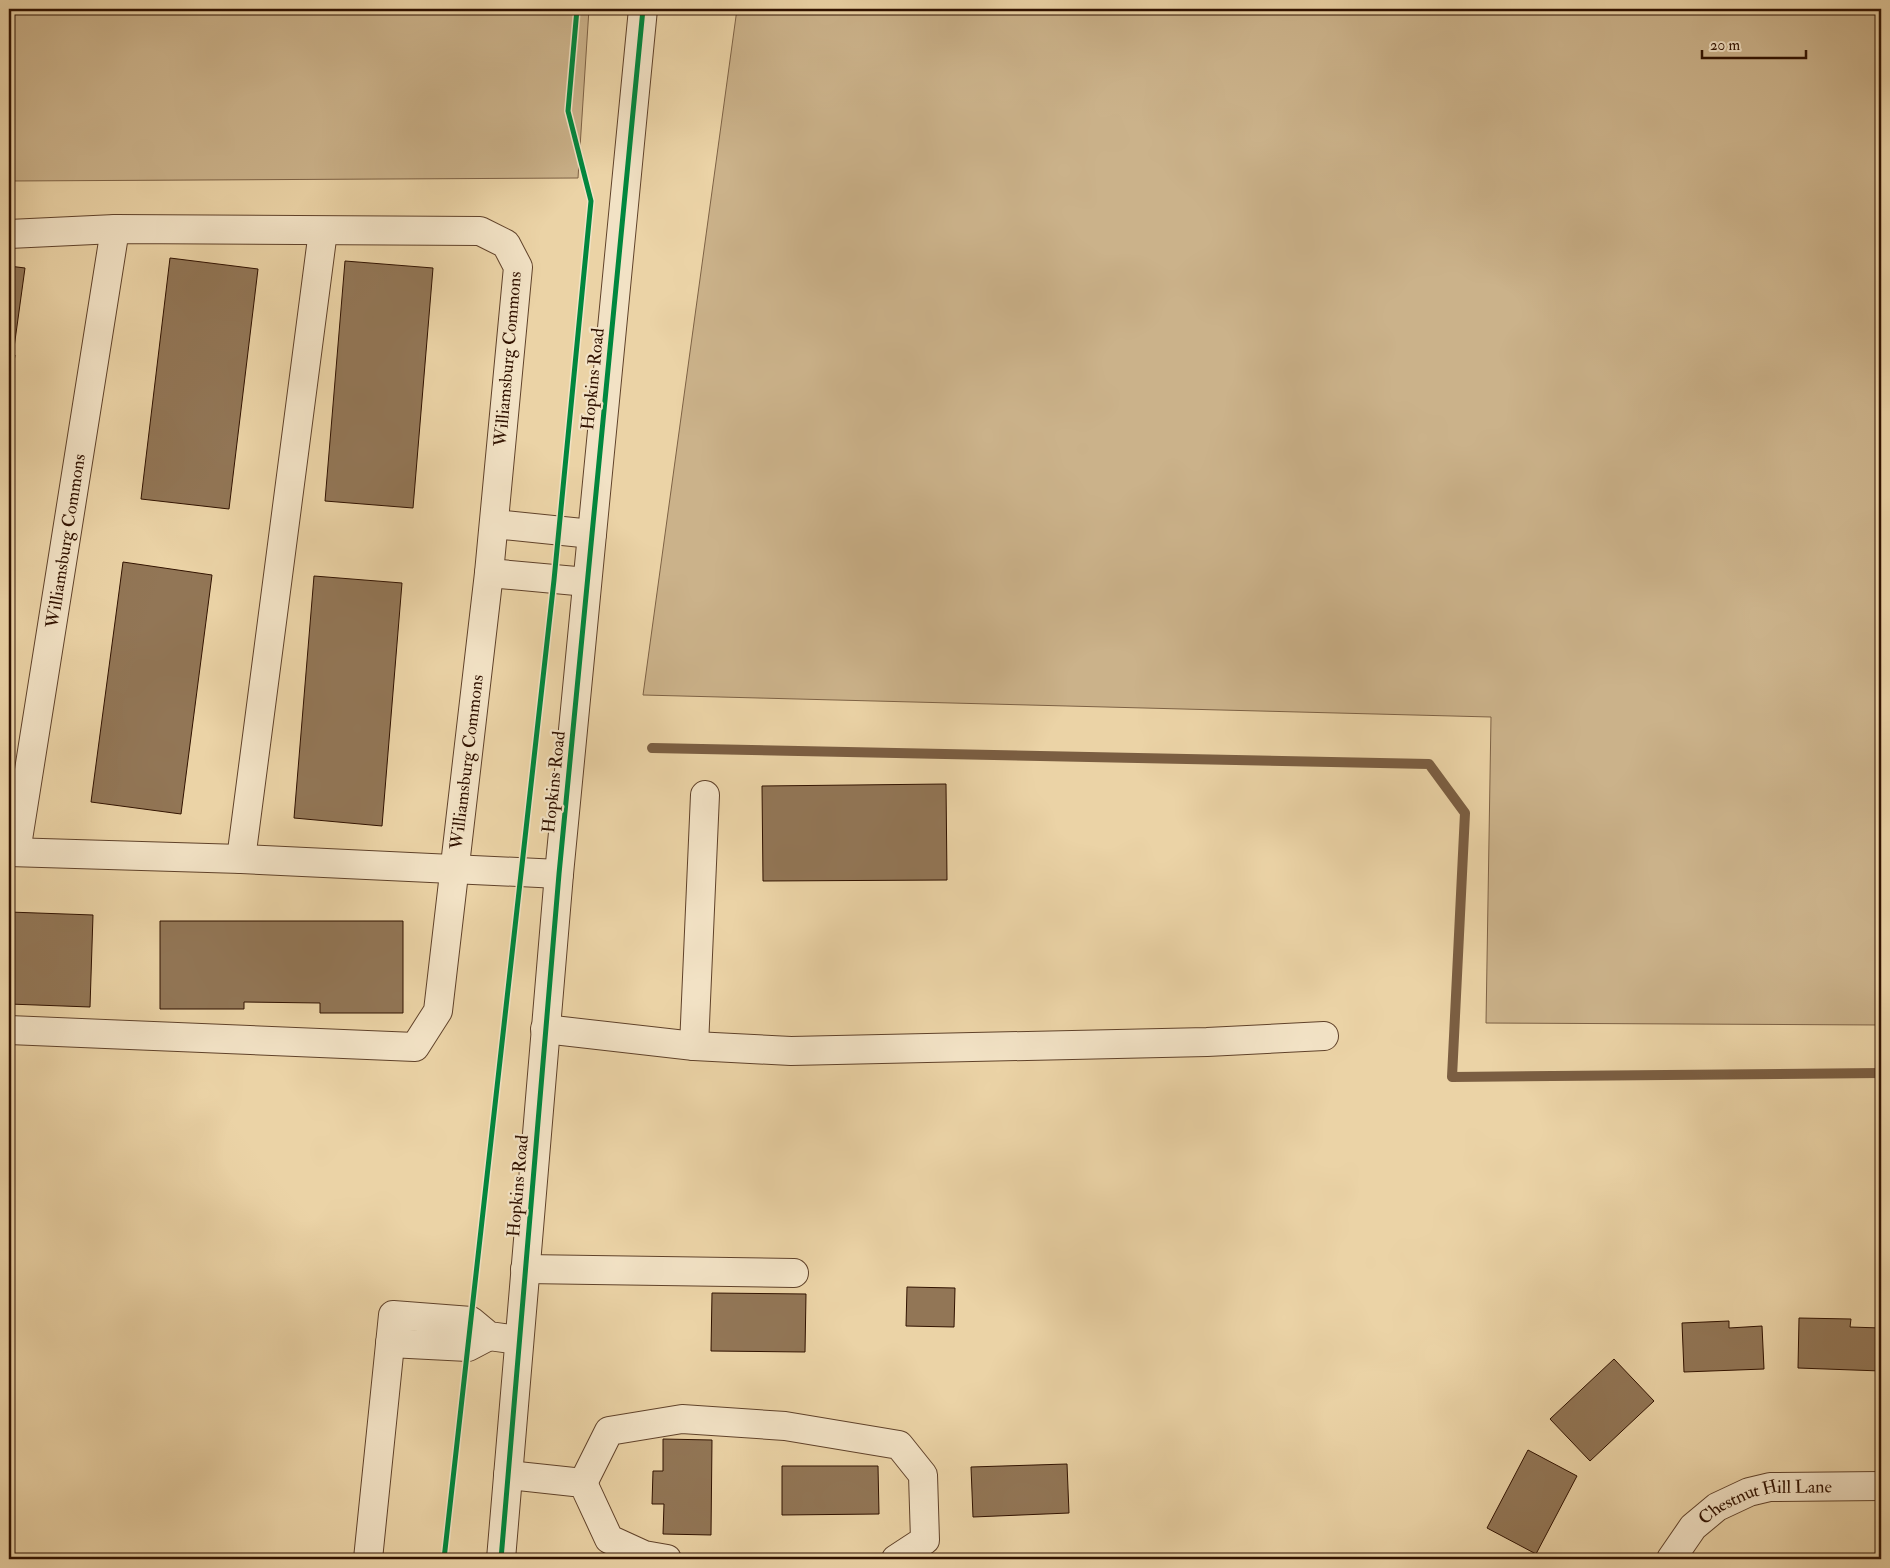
<svg xmlns="http://www.w3.org/2000/svg" width="1890" height="1568" viewBox="0 0 1890 1568" font-family="'IM FELL Double Pica',serif">
<style>
.green{fill:#cbb28a;stroke:#7e6245}
.lines{fill:none;stroke-linecap:round;stroke-linejoin:round}
.stream{stroke:#7b5e42;stroke-width:10}
.building{fill:#927656;stroke:#311200}
.minor-casing{stroke:#60422a;stroke-width:30}
.minor{stroke:#f2e2c5;stroke-width:28}
.cycleway-casing{stroke:#f2e2c5;stroke-width:8}
.cycleway{stroke:#00873e;stroke-width:5}
.labels{text-anchor:middle;dominant-baseline:central;stroke-width:4.5;stroke-linejoin:round;paint-order:stroke}
.street-label{font-size:18px;fill:#311200;stroke:#f2e2c5}
</style>
<rect width="100%" height="100%" fill="#ebd3a6"/>
<filter id="stains"><feTurbulence type="fractalNoise" baseFrequency=".004" numOctaves="4"/><feColorMatrix values="0 0 0 0 .2 0 0 0 0 .09 0 0 0 0 .02 0 0 0 .5 -.17"/></filter>
<radialGradient id="worn" r=".72"><stop offset=".6" stop-color="#630" stop-opacity="0"/><stop offset="1" stop-color="#630" stop-opacity=".3"/></radialGradient>
<g class="green">
<polygon points="9,9 589,9 578,178 9,181"/>
<polygon points="737,9 1881,9 1881,1025 1486,1023 1491,717 643,695"/>
</g>
<g class="lines">
<polyline class="stream" points="652,748 1429,764 1465,813 1452,1077 1881,1073"/>
</g>
<g class="building">
<polygon points="170,258 258,269 229,509 141,499"/>
<polygon points="345,261 433,268 413,508 325,501"/>
<polygon points="9,266 25,268 13,355 15,355 9,399"/>
<polygon points="123,562 212,575 181,814 91,802"/>
<polygon points="314,576 402,583 382,826 294,818"/>
<polygon points="946,784 947,880 763,881 762,786"/>
<polygon points="9,912 93,915 90,1007 9,1004"/>
<polygon points="160,921 403,921 403,1013 320,1013 320,1003 244,1002 244,1009 160,1009"/>
<polygon points="907,1287 955,1288 954,1327 906,1326"/>
<polygon points="712,1293 806,1294 805,1352 711,1351"/>
<polygon points="1799,1318 1851,1319 1850,1327 1881,1328 1881,1371 1798,1368"/>
<polygon points="1729,1321 1729,1328 1762,1326 1764,1369 1684,1372 1682,1323"/>
<polygon points="1614,1359 1654,1401 1590,1461 1550,1419"/>
<polygon points="663,1439 712,1440 711,1535 663,1534 664,1504 652,1504 653,1471 663,1471"/>
<polygon points="1528,1450 1577,1476 1536,1554 1487,1528"/>
<polygon points="1067,1464 1069,1513 973,1517 971,1467"/>
<polygon points="782,1466 878,1466 879,1514 782,1515"/>
</g>
<g class="lines">
<defs>
<g id="minor">
<polyline points="9,234 115,229 480,231 506,244 518,267 489,573 438,1011 415,1047 9,1030"/>
<polyline points="494,524 592,534"/>
<polyline points="489,573 587,582"/>
<polyline points="9,852 241,859 559,874"/>
<path id="s1" d="M 16,852 L 115,229"/>
<polyline points="241,859 323,231"/>
<polyline points="545,1029 694,1046 791,1051 1207,1042 1324,1036"/>
<polyline points="694,1046 705,795"/>
<polyline points="525,1269 794,1273"/>
<polyline points="390,1343 468,1347 489,1336"/>
<polyline points="508,1475 583,1483 609,1539 644,1555 667,1559"/>
<polyline points="583,1483 609,1431 682,1419 785,1426 899,1445 923,1475 925,1540 896,1559"/>
<polyline points="368,1559 393,1315 471,1321 489,1336 519,1340"/>
<polyline points="501,1559 559,874 643,9"/>
<path id="s2" d="M 1671,1559 L 1693,1527 L 1717,1507 L 1749,1492 L 1770,1487 L 1881,1486"/>
</g>
</defs>
<use href="#minor" class="minor-casing"/>
<use href="#minor" class="minor"/>
<defs>
<g id="cycleway">
<polyline points="444,1559 554,580 591,201 568,111 577,9"/>
<polyline points="501,1559 559,874 643,9"/>
</g>
</defs>
<use href="#cycleway" class="cycleway-casing"/>
<use href="#cycleway" class="cycleway"/>
</g>
<g class="labels">
<g class="street-label">
<text transform="translate(508 359) rotate(-85)">Williamsburg Commons</text>
<text transform="translate(593 379) rotate(-84)">Hopkins Road</text>
<text stroke="none"><textPath href="#s1" startOffset="315">Williamsburg Commons</textPath></text>
<text transform="translate(467 762) rotate(-83)">Williamsburg Commons</text>
<text transform="translate(554 782) rotate(-84)">Hopkins Road</text>
<text transform="translate(518 1186) rotate(-85)">Hopkins Road</text>
<text stroke="none"><textPath href="#s2" startOffset="119">Chestnut Hill Lane</textPath></text>
</g>
</g>
<rect width="1890" height="1568" fill="none" stroke="#ebd3a6" stroke-width="30"/>
<rect x="10" y="10" width="1870" height="1548" fill="none" stroke="#311200" stroke-width="2.5"/>
<rect x="15" y="15" width="1860" height="1538" fill="none" stroke="#311200"/>
<path d="M1702 50v8h104v-8" fill="none" stroke="#311200" stroke-width="2.5"/>
<text x="1710" y="50" font-size="15" fill="#311200" stroke="#f2e2c5" stroke-width="4" paint-order="stroke">20 m</text>
<rect width="100%" height="100%" filter="url(#stains)"/>
<rect width="100%" height="100%" fill="url(#worn)"/>
</svg>
